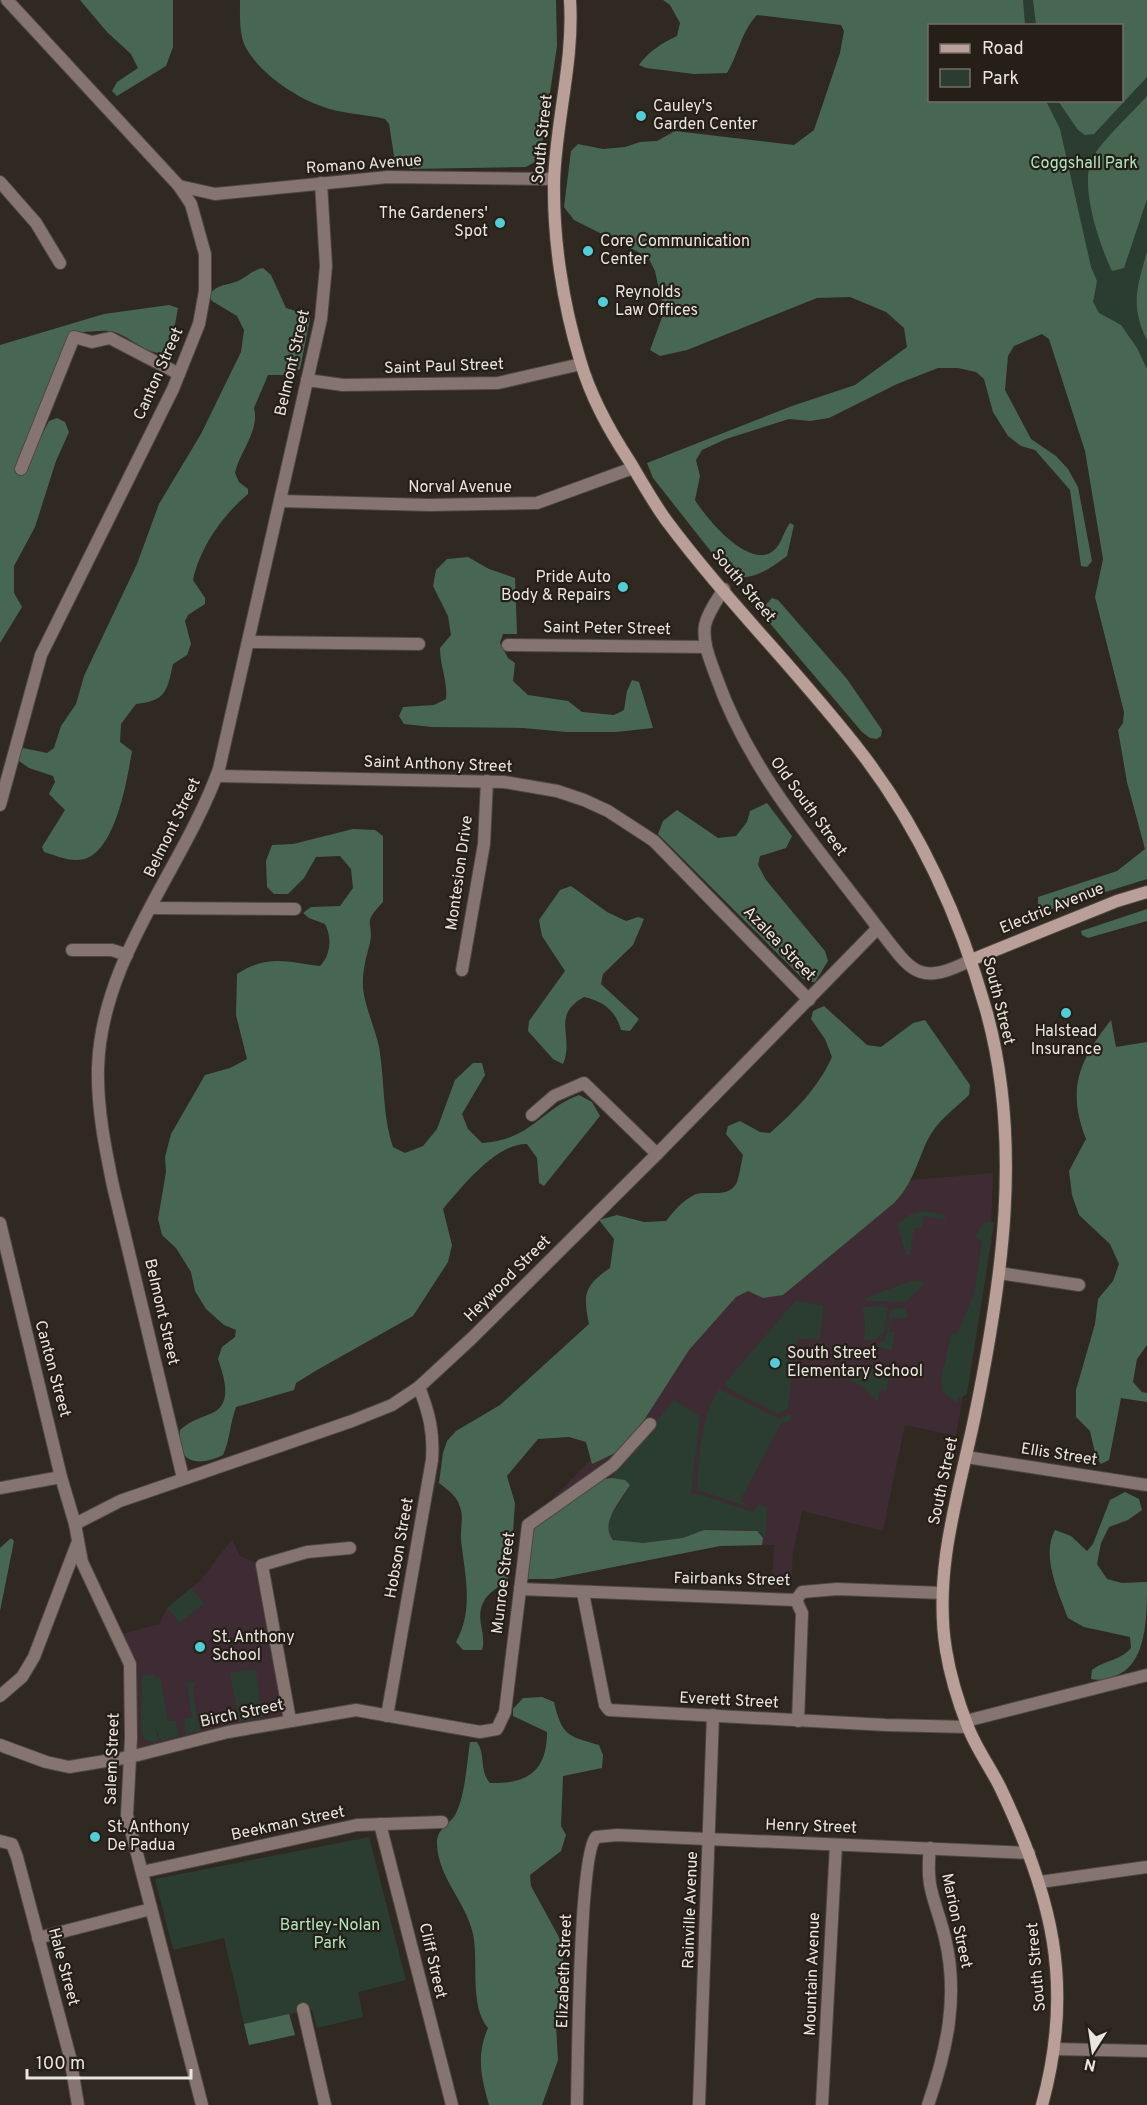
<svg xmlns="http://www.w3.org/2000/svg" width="1147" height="2105" viewBox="0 0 1147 2105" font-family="Overpass,sans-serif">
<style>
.education{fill:#3e2b33}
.green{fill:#2b3c31}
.forest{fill:#486753}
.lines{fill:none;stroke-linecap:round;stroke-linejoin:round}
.minor-casing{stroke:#4d473f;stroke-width:14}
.tertiary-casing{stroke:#4d473f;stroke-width:14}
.secondary-casing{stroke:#4d473f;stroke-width:14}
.minor{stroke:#85746f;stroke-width:12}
.tertiary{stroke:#85746f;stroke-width:12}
.secondary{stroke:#b99f97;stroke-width:12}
.poi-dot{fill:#52ccd6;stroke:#251f17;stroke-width:2}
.labels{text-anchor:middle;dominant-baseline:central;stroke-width:4.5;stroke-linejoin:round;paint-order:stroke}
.poi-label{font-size:16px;fill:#e9e5df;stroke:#251f17;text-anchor:start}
.street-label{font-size:16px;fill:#e9e5df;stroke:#251f17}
.park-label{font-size:16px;fill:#aee7c1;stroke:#251f17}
</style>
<rect width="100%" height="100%" fill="#2f2921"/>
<g class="education">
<polygon points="800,1118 870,1212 911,1180 993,1173 991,1235 956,1436 905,1425 883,1531 802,1511 793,1553 791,1586 772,1588 774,1545 720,1546 553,1579 527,1578 531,1531 554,1516 552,1499 610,1440 731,1189"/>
<polygon points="232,1539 240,1556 262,1565 290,1720 130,1757 131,1674 118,1635 159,1624 167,1608 200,1581"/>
</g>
<g class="green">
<polygon points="968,0 1147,0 1147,702 999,101 1122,100 1122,26 976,25"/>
<polygon points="923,1211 944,1214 946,1220 924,1216 922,1228 914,1228 910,1255 906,1255 897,1224 911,1214"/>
<polygon points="990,1221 994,1223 992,1236 967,1394 958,1399 957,1403 943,1392 941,1380 951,1334 958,1332 974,1293 982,1241 974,1237 985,1222"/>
<polygon points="913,1280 923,1282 923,1285 906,1302 866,1301 865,1298"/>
<polygon points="795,1301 824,1305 820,1340 799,1339 796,1344 788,1409 777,1414 726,1387 725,1383"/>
<polygon points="880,1306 888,1308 884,1333 874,1341 864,1340 865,1323 862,1307"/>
<polygon points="900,1308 906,1310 908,1317 905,1319 892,1317 889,1331 895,1332 892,1351 872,1345 884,1341 888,1331 891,1309"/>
<polygon points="853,1366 890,1369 887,1390 880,1389 878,1402 863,1387 850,1381"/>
<path d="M 719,1389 L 778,1418 L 791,1414 L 791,1419 L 786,1423 L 782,1422 L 740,1501 L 752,1508 L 697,1490 C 698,1458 701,1416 719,1389 Z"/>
<polygon points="674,1400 700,1416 691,1495 696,1493 753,1512 759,1504 767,1508 766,1537 757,1531 743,1529 704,1530 683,1538 643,1543 621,1542 609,1536 608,1522 630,1486 625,1480 612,1478 615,1472"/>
<polygon points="191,1588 204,1603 180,1623 167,1608"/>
<polygon points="256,1669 262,1717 239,1722 230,1673"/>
<polygon points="155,1674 155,1678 160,1677 168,1721 176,1721 179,1736 161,1741 154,1724 159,1741 154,1743 144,1739 141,1729 142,1676"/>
<polygon points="195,1682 193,1691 200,1731 186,1734 184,1719 192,1717 187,1683"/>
<polygon points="369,1837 406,1980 358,1992 363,2017 317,2028 312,2010 290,2014 295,2035 249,2045 224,1938 173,1950 155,1879"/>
</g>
<g class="forest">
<polygon points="80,0 173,0 173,47 166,66 117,96 112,91 117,82 138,68 131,54 107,32"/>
<path d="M 240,0 L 556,0 L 557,46 L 540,159 L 526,167 L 411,169 L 395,162 L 389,124 L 385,119 C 365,114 341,114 321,106 C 295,97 258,72 245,46 C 239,33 240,15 240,0 Z"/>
<path d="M 663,0 L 1023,0 L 1025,25 L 930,26 L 930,100 L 1046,101 L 1060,129 L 1091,267 L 1097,281 L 1093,302 L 1099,313 L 1121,325 L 1137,348 L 1147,369 L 1147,879 L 1042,912 L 1038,906 L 1038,897 L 1117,871 L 1145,849 L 1127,782 L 1118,730 L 1123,723 L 1124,712 L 1095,597 L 1103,559 L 1085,451 L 1049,339 L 1042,334 L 1014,346 L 1008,356 L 1005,390 L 1031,439 L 1056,456 L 1068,469 L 1078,487 L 1092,561 L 1087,567 L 1081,566 L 1070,490 L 1035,450 L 1021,446 L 1008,436 L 993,412 L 984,379 L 976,372 L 958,368 L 938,368 L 897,384 L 829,418 L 810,421 L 789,419 L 726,439 L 702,450 L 696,460 L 700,476 L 695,500 C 706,518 749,570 773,551 C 782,544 783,532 790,523 L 794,525 L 787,556 C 768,570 755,580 731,577 L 653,478 L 647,463 L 792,406 L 855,385 L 907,347 L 904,328 L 886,312 L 850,297 L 817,298 L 687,350 L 660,356 L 650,350 L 664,312 L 655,271 L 648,257 L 574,220 L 564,207 L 571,151 L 578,144 L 603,149 L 625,147 L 640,142 L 657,141 L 675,131 L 794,145 L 814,130 L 840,53 L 844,31 L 841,25 L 757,15 C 741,32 739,53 727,73 L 694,74 L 646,68 L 639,65 C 649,51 662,43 677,36 L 680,23 L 670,5 Z"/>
<polygon points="1033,0 1147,0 1147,77 1094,134 1085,135 1078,130 1058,101 1122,100 1122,26 1036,25"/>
<path d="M 1147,96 L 1147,199 L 1124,268 L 1112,271 C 1100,246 1079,186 1092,159 C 1101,141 1133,112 1147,96 Z"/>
<path d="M 1147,252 L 1147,340 C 1130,306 1137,287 1147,252 Z"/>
<path d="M 263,268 L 271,275 L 286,308 L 308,315 L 310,319 L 300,369 L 288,375 L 268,375 L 254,408 C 260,430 240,451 235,473 L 239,482 L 248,489 L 248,494 C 223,515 200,547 193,580 L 205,598 L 205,604 L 188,615 L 185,621 L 191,644 L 187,655 L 173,664 C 167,691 166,701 136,704 L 121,724 L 120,742 L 132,751 C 127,779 115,862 76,860 C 66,860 54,855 44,852 L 42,847 L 65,810 L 49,794 L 55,782 L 53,776 L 29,768 L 19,761 L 19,753 L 23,748 L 47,753 L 54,748 L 61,726 L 76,704 L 84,676 L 137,564 L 159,504 L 201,434 L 241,352 L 244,330 L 237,316 L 212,301 L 209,295 C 218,283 228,286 240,280 C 249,275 253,270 263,268 Z"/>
<path d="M 169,305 L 178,308 L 170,351 C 151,360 132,337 114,332 C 102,329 89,333 76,332 L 23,472 L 49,421 L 57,418 L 65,422 L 69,432 L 56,461 L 35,527 L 14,566 L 14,593 L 22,607 L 0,643 L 0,345 L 104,314 Z"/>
<path d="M 468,557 L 489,569 L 515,578 L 517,634 L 503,634 L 500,643 L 508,658 L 515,663 L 513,681 L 528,695 L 568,701 L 582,712 L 614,715 L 624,710 L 627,691 L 632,680 L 639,682 L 653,728 L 616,732 L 567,732 L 523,728 L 432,727 L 404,724 L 399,716 L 403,707 L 434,705 L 446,699 C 448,682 440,666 440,648 L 451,635 L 448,616 L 433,586 L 436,570 L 447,559 Z"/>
<polygon points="772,598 778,600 847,679 882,730 881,736 877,739 870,738 862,732 767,620 761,610"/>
<polygon points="767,803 792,836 786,848 760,856 758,865 766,880 825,951 828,961 815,982 808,982 802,978 658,834 663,821 677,810 718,838 736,836 747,822 750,811"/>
<path d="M 353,829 L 375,830 L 383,836 L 383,902 C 361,925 374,920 370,943 C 366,958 362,972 363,988 C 365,1008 375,1027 379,1047 C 385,1081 382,1114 393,1147 L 405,1153 L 423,1146 L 437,1129 L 455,1080 L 473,1063 L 482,1063 L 485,1075 L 462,1114 L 468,1129 L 482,1143 C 531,1140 540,1110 579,1095 L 592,1102 L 600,1116 L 544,1186 L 539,1183 L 537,1158 L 527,1144 C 496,1143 461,1188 443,1209 L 452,1245 L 448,1262 L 413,1316 L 317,1370 L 296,1383 L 294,1390 L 236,1407 C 230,1423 230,1440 223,1455 C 198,1467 176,1464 180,1430 C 190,1421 198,1419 210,1414 C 234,1405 224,1377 218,1359 L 222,1347 L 235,1337 L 236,1330 L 224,1325 L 206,1309 L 195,1291 L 191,1272 L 176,1248 L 162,1235 L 158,1219 L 166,1172 L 165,1157 L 171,1134 L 205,1075 L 230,1068 L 247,1059 L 236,1015 L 237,974 C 268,954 286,962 320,966 C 331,955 332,937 325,924 L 309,918 L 303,913 L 311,907 L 340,906 L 353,888 L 351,869 L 340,856 L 316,857 L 304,878 L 288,894 L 274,894 L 267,887 L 266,861 L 272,845 L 293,844 Z"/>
<path d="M 571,886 L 607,912 L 626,921 L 638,917 L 644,919 L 633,945 L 603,974 L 601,984 L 639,1019 L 630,1031 L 621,1030 C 616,1011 603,1001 584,997 C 550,1016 575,1036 563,1064 L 553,1059 L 528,1031 L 529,1021 L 565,971 L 542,936 L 539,920 L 560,890 Z"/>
<polygon points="1147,909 1147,921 1088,938 1082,935 1081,931"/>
<path d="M 824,1006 L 867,1045 L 881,1047 L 913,1023 L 925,1020 L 970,1085 L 969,1095 C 954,1109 936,1122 927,1141 C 917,1163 912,1185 894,1203 L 783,1295 L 763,1298 L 748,1291 L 736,1297 L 689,1350 L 630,1442 L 613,1454 L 592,1464 L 586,1442 L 569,1437 L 538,1439 L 507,1476 L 515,1503 L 510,1575 C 503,1586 488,1591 483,1603 C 475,1620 487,1634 482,1650 L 463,1650 L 456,1642 C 474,1610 465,1575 461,1540 C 460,1530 464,1517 460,1507 C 457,1496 448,1490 439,1483 L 443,1453 L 447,1441 L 456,1431 L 500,1405 L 589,1324 C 583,1294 584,1286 610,1268 L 614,1239 L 599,1220 L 617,1215 L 644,1222 L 666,1221 C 674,1211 682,1201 694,1195 C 706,1189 729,1200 737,1182 C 740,1174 741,1163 743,1155 L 726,1134 L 728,1126 L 740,1121 L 760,1132 L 770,1133 C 795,1111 818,1088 832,1057 L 825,1039 L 811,1019 L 813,1011 Z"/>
<path d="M 1111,1020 L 1116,1047 L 1147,1042 L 1147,1345 L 1137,1359 L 1133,1382 L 1142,1392 L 1147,1393 L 1147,1402 L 1121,1398 L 1109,1460 L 1101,1464 L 1096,1457 L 1090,1431 L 1076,1417 L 1076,1390 L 1095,1324 L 1098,1299 L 1113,1281 L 1119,1264 L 1110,1244 L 1079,1215 L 1072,1195 L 1069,1171 L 1086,1139 C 1066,1088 1080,1060 1111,1020 Z"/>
<path d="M 612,1478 L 625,1480 L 630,1485 C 621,1500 599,1524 613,1540 L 643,1543 L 683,1538 L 704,1530 L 757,1531 L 763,1538 L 762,1545 L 720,1546 L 553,1579 L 528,1579 L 531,1531 L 598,1480 Z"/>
<path d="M 1125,1492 L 1139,1499 L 1142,1510 L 1128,1520 L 1109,1527 L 1101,1543 L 1097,1564 L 1107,1579 L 1122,1583 L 1147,1582 C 1147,1617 1147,1665 1115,1676 C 1106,1679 1100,1681 1091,1679 L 1092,1670 C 1105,1660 1120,1661 1131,1648 L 1130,1637 L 1084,1627 L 1068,1618 C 1058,1592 1041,1555 1055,1530 L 1071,1536 L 1087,1551 L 1093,1544 L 1110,1500 Z"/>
<polygon points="11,1538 14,1541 0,1611 0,1548"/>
<path d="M 542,1697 L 554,1702 C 562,1736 568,1736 599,1745 L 603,1755 L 602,1768 L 563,1776 L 561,1826 L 566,1835 L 561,1851 L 530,1875 L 531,1886 L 561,1941 L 563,1960 L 556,2025 L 558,2060 L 542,2105 L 489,2105 C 481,2077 476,2055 488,2028 C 469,2005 479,1963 473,1934 C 466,1902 439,1879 437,1845 C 436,1829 448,1826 455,1815 C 465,1798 467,1762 470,1742 L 477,1742 C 486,1755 479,1771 490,1783 C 528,1784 547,1771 547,1732 L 513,1716 L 513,1709 L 523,1698 Z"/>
<polygon points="289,2014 295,2035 249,2045 244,2024"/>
</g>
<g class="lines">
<defs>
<g id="minor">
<polyline points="0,182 36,223 60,263"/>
<polyline points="179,186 215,194 388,177 554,179"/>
<polyline points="307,380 343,385 498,383 581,364"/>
<polyline points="21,469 74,337 92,342 110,338 179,374"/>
<polyline points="280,501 429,505 537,503 633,468"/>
<path d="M 724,589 C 717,600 708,612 705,625 C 702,643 711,662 717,679 C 751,774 818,848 878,928"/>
<polyline points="248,642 419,644"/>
<polyline points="508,645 706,647"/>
<polyline points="217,776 504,782 557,791 584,800 608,811 654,841 809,1000"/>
<polyline points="151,908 295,909"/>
<polyline points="72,950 112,950 127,955"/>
<polyline points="462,970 484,844 487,781"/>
<polyline points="532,1115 554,1096 584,1083 657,1154"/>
<polyline points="999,1273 1079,1285"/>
<polyline points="966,1457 1147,1485"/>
<path d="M 183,1478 L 113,1186 C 105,1147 97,1108 98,1068 C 101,958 183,869 219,769 L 321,319 L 326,266 L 321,183"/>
<polyline points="0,1488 61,1477"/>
<polyline points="75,1524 82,1562 130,1664 131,1738 127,1815 202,2105"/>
<polyline points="520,1589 796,1600 802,1592 837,1589 942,1593"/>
<polyline points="583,1593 605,1705 609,1710 886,1725 968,1727"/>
<polyline points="796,1600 802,1613 798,1721"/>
<polyline points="0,1696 22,1677 34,1657 77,1544"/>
<path d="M 387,1716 L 432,1460 C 434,1432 429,1413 419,1387"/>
<polyline points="290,1720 262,1565 307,1552 350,1548"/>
<polyline points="966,1721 1147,1675"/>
<polyline points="0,1745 46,1762 69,1767 130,1757 228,1732 356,1710 480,1732 497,1729 505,1712 528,1525 613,1465 650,1424"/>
<polyline points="380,1824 452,2105"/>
<polyline points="0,1841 12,1844 17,1857 70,2057 78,2105"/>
<polyline points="142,1872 357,1825 442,1822"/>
<polyline points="1040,1882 1147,1867"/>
<polyline points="38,1938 151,1909"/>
<polyline points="303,2009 325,2105"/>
<polyline points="1054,2049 1147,2051"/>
<path d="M 577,2105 C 578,2068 579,1854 596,1837 L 617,1835 L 1029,1853"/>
<polyline points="699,2105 713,1715"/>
<polyline points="822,2105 836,1845"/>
<path d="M 928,2105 C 947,2050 959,1996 945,1938 C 936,1900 925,1890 930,1848"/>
</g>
<g id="tertiary">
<polyline points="0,805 41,655 173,389 199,324 205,291 205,254 191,204 179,186 7,0"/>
<path d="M 0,1223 L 61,1477 L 75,1524 L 120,1501 L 352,1421 L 392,1405 L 419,1387 L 472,1338 L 657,1154 L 878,928 C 911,970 917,988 971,960"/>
</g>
<g id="secondary">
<path d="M 570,0 C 574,61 556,120 554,181 C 553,240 563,304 580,360 C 591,398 609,430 630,462 C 641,481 653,502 666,520 C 727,602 801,674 863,755 C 921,831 960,918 986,1010 C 1023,1142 1002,1283 975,1415 C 959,1493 933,1570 946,1650 C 950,1675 959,1704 968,1727 C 976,1748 990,1767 1000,1787 C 1052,1896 1075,1985 1042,2105"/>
<polyline points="971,960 1117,901 1147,892"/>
</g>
</defs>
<use href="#minor" class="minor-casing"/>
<use href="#tertiary" class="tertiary-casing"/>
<use href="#secondary" class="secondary-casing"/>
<use href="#minor" class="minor"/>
<use href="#tertiary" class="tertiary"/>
<use href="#secondary" class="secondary"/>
</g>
<g class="poi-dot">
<circle cx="641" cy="116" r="6"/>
<circle cx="500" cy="223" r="6"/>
<circle cx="588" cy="251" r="6"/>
<circle cx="603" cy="302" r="6"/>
<circle cx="623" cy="587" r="6"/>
<circle cx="1066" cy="1013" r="6"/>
<circle cx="775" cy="1363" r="6"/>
<circle cx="200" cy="1647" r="6"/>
<circle cx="95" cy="1837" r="6"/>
</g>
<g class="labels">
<g class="poi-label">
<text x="653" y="107">Cauley's<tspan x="653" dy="18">Garden Center</tspan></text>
<text x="488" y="214" text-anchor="end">The Gardeners'<tspan x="488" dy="18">Spot</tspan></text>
<text x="600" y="242">Core Communication<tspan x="600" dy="18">Center</tspan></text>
<text x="615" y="293">Reynolds<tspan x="615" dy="18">Law Offices</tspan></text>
<text x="611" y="578" text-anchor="end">Pride Auto<tspan x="611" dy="18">Body &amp; Repairs</tspan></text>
<text x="1066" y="1032" text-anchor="middle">Halstead<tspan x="1066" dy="18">Insurance</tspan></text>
<text x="787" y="1354">South Street<tspan x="787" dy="18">Elementary School</tspan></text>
<text x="212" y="1638">St. Anthony<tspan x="212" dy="18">School</tspan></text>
<text x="107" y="1828">St. Anthony<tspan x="107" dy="18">De Padua</tspan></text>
</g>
<g class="street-label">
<text transform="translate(543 139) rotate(-84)">South Street</text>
<text transform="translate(364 165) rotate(-4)">Romano Avenue</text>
<text transform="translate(293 363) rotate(-77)">Belmont Street</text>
<text transform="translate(444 367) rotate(-2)">Saint Paul Street</text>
<text transform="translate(159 374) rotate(-66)">Canton Street</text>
<text x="460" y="488">Norval Avenue</text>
<text transform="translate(743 586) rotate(50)">South Street</text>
<text transform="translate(607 629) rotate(1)">Saint Peter Street</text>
<text transform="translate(438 765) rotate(2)">Saint Anthony Street</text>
<text transform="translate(808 807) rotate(54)">Old South Street</text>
<text transform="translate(173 828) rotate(-64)">Belmont Street</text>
<text transform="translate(460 873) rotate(-82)">Montesion Drive</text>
<text transform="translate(1052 909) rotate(-22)">Electric Avenue</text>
<text transform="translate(779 944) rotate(46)">Azalea Street</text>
<text transform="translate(998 1001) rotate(76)">South Street</text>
<text transform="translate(508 1279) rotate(-45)">Heywood Street</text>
<text transform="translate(161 1312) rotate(77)">Belmont Street</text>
<text transform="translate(52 1369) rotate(75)">Canton Street</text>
<text transform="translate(1059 1455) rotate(9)">Ellis Street</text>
<text transform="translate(944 1481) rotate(-78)">South Street</text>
<text transform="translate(400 1548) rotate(-80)">Hobson Street</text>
<text transform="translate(732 1580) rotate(1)">Fairbanks Street</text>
<text transform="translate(504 1583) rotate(-83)">Munroe Street</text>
<text transform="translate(729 1701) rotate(3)">Everett Street</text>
<text transform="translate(242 1714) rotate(-12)">Birch Street</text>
<text transform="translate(113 1759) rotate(-88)">Salem Street</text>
<text transform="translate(288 1824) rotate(-12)">Beekman Street</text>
<text transform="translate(811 1827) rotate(2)">Henry Street</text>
<text transform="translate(691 1910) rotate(-88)">Rainville Avenue</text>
<text transform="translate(956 1921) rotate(78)">Marion Street</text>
<text transform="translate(432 1961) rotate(77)">Cliff Street</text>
<text transform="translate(63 1967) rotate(75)">Hale Street</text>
<text transform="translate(1037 1967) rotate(-95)">South Street</text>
<text transform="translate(565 1971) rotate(-88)">Elizabeth Street</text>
<text transform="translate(813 1974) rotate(-88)">Mountain Avenue</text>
</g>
<g class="park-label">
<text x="1084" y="164">Coggshall Park</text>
<text x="330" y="1926">Bartley-Nolan<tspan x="330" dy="18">Park</tspan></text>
</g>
</g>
<rect x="928" y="24" width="195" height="78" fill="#251f17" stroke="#736e67" stroke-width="1.5"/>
<rect x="940" y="44" width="30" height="9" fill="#b99f97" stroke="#736e67" stroke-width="1.5"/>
<text x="982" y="54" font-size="18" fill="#e9e5df">Road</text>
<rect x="940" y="69" width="30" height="18" fill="#2b3c31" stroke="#736e67" stroke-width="1.5"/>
<text x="982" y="84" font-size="18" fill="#e9e5df">Park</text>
<g transform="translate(1093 2051) rotate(192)" stroke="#251f17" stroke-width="4.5" paint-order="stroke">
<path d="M0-4.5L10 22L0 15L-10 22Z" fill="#e9e5df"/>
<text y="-9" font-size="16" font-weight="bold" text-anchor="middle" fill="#e9e5df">N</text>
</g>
<path d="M27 2069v9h164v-9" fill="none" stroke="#e9e5df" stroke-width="3"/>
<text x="36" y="2069" font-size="18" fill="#e9e5df" stroke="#251f17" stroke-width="4.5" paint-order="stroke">100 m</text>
</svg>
